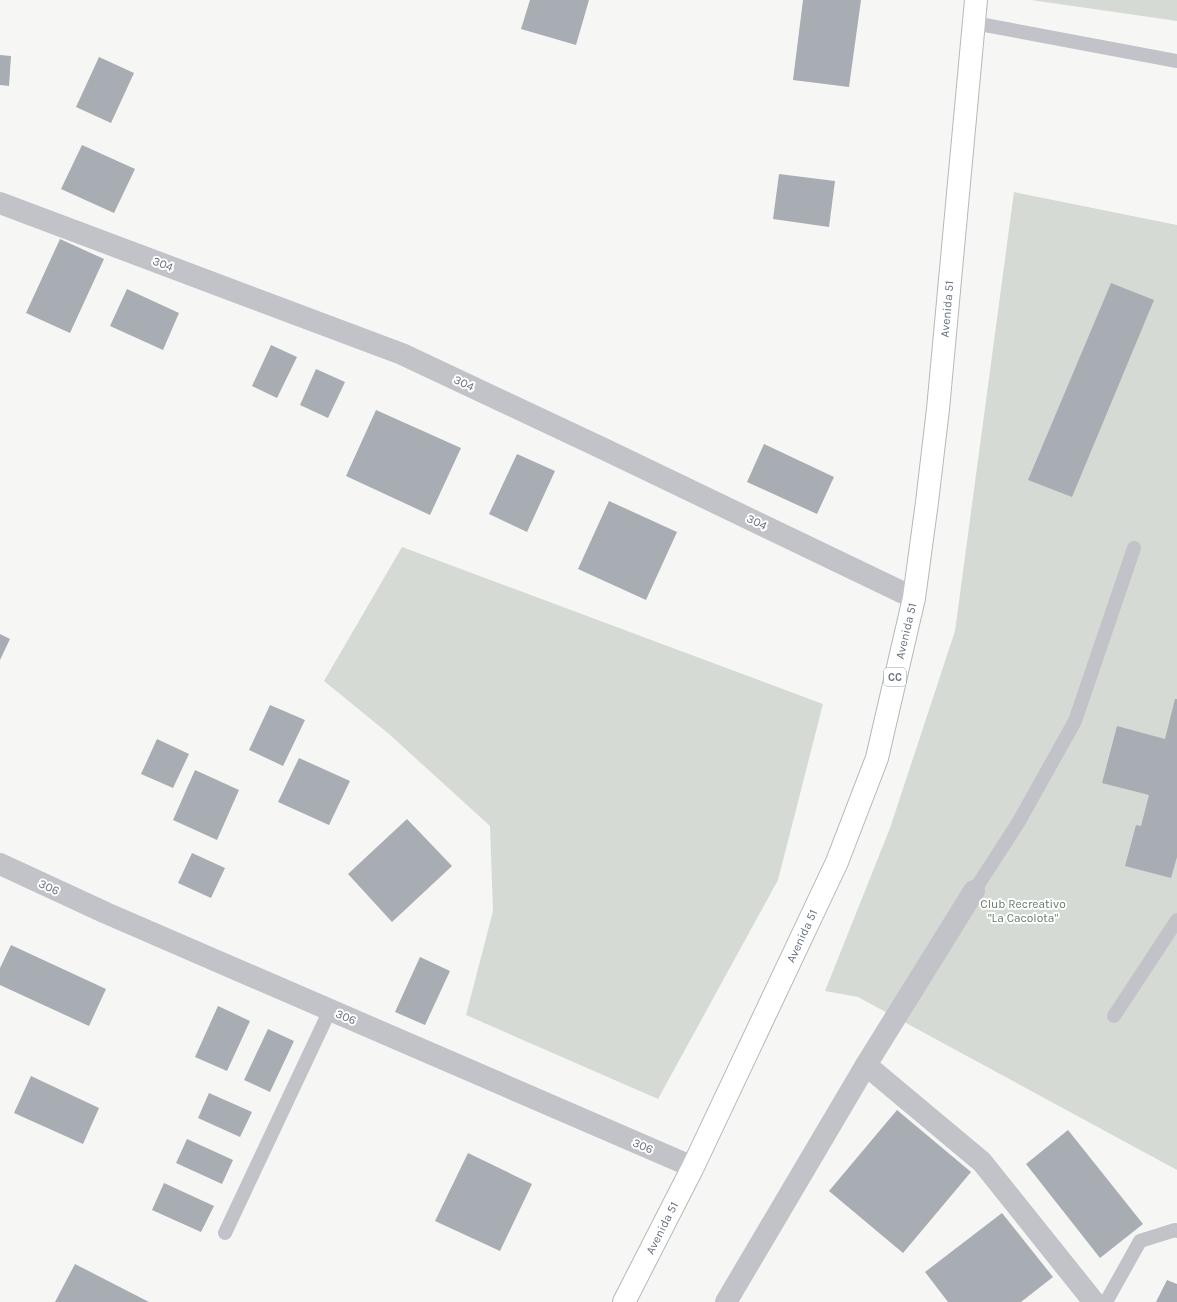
<svg xmlns="http://www.w3.org/2000/svg" width="1177" height="1302" viewBox="0 0 1177 1302" font-family="Karla,sans-serif">
<style>
.green{fill:#d5dbd4}
.building{fill:#a8adb4}
.lines{fill:none;stroke-linecap:round;stroke-linejoin:round}
.primary-casing{stroke:#b5b7bc;stroke-width:24}
.lane{stroke:#c1c3c8;stroke-width:14}
.street{stroke:#c1c3c8;stroke-width:22}
.primary{stroke:#fff;stroke-width:22}
.labels{text-anchor:middle;dominant-baseline:central;stroke-width:4;stroke-linejoin:round;paint-order:stroke}
.shield{fill:#fff;stroke:#969ca8;stroke-width:1}
.shield-label{font-size:11px;font-weight:bold;fill:#697282}
.street-label{font-size:12px;fill:#697282;stroke:#fff}
.park-label{font-size:12px;fill:#677a67;stroke:#fff}
</style>
<rect width="100%" height="100%" fill="#f6f7f4"/>
<g class="green">
<polygon points="1031,0 1177,0 1177,21"/>
<polygon points="1014,192 1177,225 1177,1170 858,997 825,991 890,828 955,631"/>
<polygon points="402,547 823,704 778,880 658,1099 466,1015 493,911 490,826 389,734 324,681"/>
</g>
<g class="building">
<polygon points="530,0 589,0 576,45 521,29"/>
<polygon points="803,0 861,0 849,87 793,80"/>
<polygon points="0,55 11,56 9,86 0,85"/>
<polygon points="99,57 134,73 111,123 76,107"/>
<polygon points="82,145 135,169 114,213 61,189"/>
<polygon points="779,174 835,181 829,227 773,219"/>
<polygon points="60,239 104,259 70,333 26,313"/>
<polygon points="1111,283 1154,300 1072,497 1028,480"/>
<polygon points="127,289 179,313 163,350 110,326"/>
<polygon points="271,345 297,357 277,398 252,386"/>
<polygon points="316,369 345,382 328,418 300,405"/>
<polygon points="376,410 461,448 430,515 346,476"/>
<polygon points="764,444 834,477 817,514 747,482"/>
<polygon points="517,454 555,471 527,532 489,514"/>
<polygon points="609,501 677,532 646,600 578,569"/>
<polygon points="0,634 10,639 0,660"/>
<polygon points="1175,699 1177,699 1177,857 1171,878 1125,866 1136,825 1141,826 1149,795 1102,783 1117,726 1165,739"/>
<polygon points="270,705 305,720 283,766 249,750"/>
<polygon points="157,739 189,754 173,788 141,774"/>
<polygon points="299,758 350,781 329,825 278,802"/>
<polygon points="195,770 239,790 217,840 173,820"/>
<polygon points="407,819 452,866 392,922 348,874"/>
<polygon points="192,853 225,868 211,898 178,883"/>
<polygon points="11,945 106,989 89,1026 0,985 0,968"/>
<polygon points="420,957 450,971 425,1025 395,1012"/>
<polygon points="218,1006 250,1021 227,1071 195,1057"/>
<polygon points="268,1029 294,1041 270,1092 244,1080"/>
<polygon points="31,1076 99,1108 83,1144 14,1113"/>
<polygon points="209,1093 252,1112 240,1137 198,1118"/>
<polygon points="897,1110 971,1172 903,1253 829,1191"/>
<polygon points="1068,1130 1143,1224 1100,1258 1026,1164"/>
<polygon points="187,1139 233,1160 222,1184 176,1163"/>
<polygon points="468,1153 532,1184 500,1251 435,1221"/>
<polygon points="164,1183 214,1206 201,1232 152,1210"/>
<polygon points="1002,1213 1053,1277 1021,1302 948,1302 925,1272"/>
<polygon points="75,1264 149,1302 55,1302"/>
<polygon points="1167,1280 1177,1284 1177,1302 1156,1302"/>
</g>
<g class="lines">
<defs>
<polyline id="primary" points="624,1302 693,1167 837,862 877,758 914,598 927,502 938,409 976,0"/>
</defs>
<use href="#primary" class="primary-casing"/>
<g class="lane">
<polyline points="974,23 1177,61"/>
<polyline points="974,891 1018,823 1075,721 1134,548"/>
<polyline points="1114,1016 1177,920"/>
<polyline points="225,1233 330,1010"/>
<polyline points="1106,1302 1140,1241 1175,1230 1177,1231"/>
</g>
<g class="street">
<polyline points="0,203 402,354 606,450 914,598"/>
<polyline points="0,864 106,913 693,1167"/>
<polyline points="866,1065 982,1162 1094,1302"/>
<polyline points="726,1302 866,1065 974,891"/>
</g>
<use href="#primary" class="primary"/>
</g>
<g class="labels">
<rect class="shield" x="884" y="668" width="22" height="18" rx="3"/>
<g class="shield-label">
<text x="895" y="677">CC</text>
</g>
<g class="street-label">
<text transform="translate(163 264) rotate(21)">304</text>
<text transform="translate(947 309) rotate(-85)">Avenida 51</text>
<text transform="translate(464 383) rotate(25)">304</text>
<text transform="translate(757 522) rotate(26)">304</text>
<text transform="translate(906 631) rotate(-77)">Avenida 51</text>
<text transform="translate(49 887) rotate(25)">306</text>
<text transform="translate(802 936) rotate(-65)">Avenida 51</text>
<text transform="translate(346 1017) rotate(23)">306</text>
<text transform="translate(643 1146) rotate(23)">306</text>
<text transform="translate(662 1228) rotate(-63)">Avenida 51</text>
</g>
<g class="park-label">
<text x="1023" y="904">Club Recreativo<tspan x="1023" dy="14">"La Cacolota"</tspan></text>
</g>
</g>
</svg>
